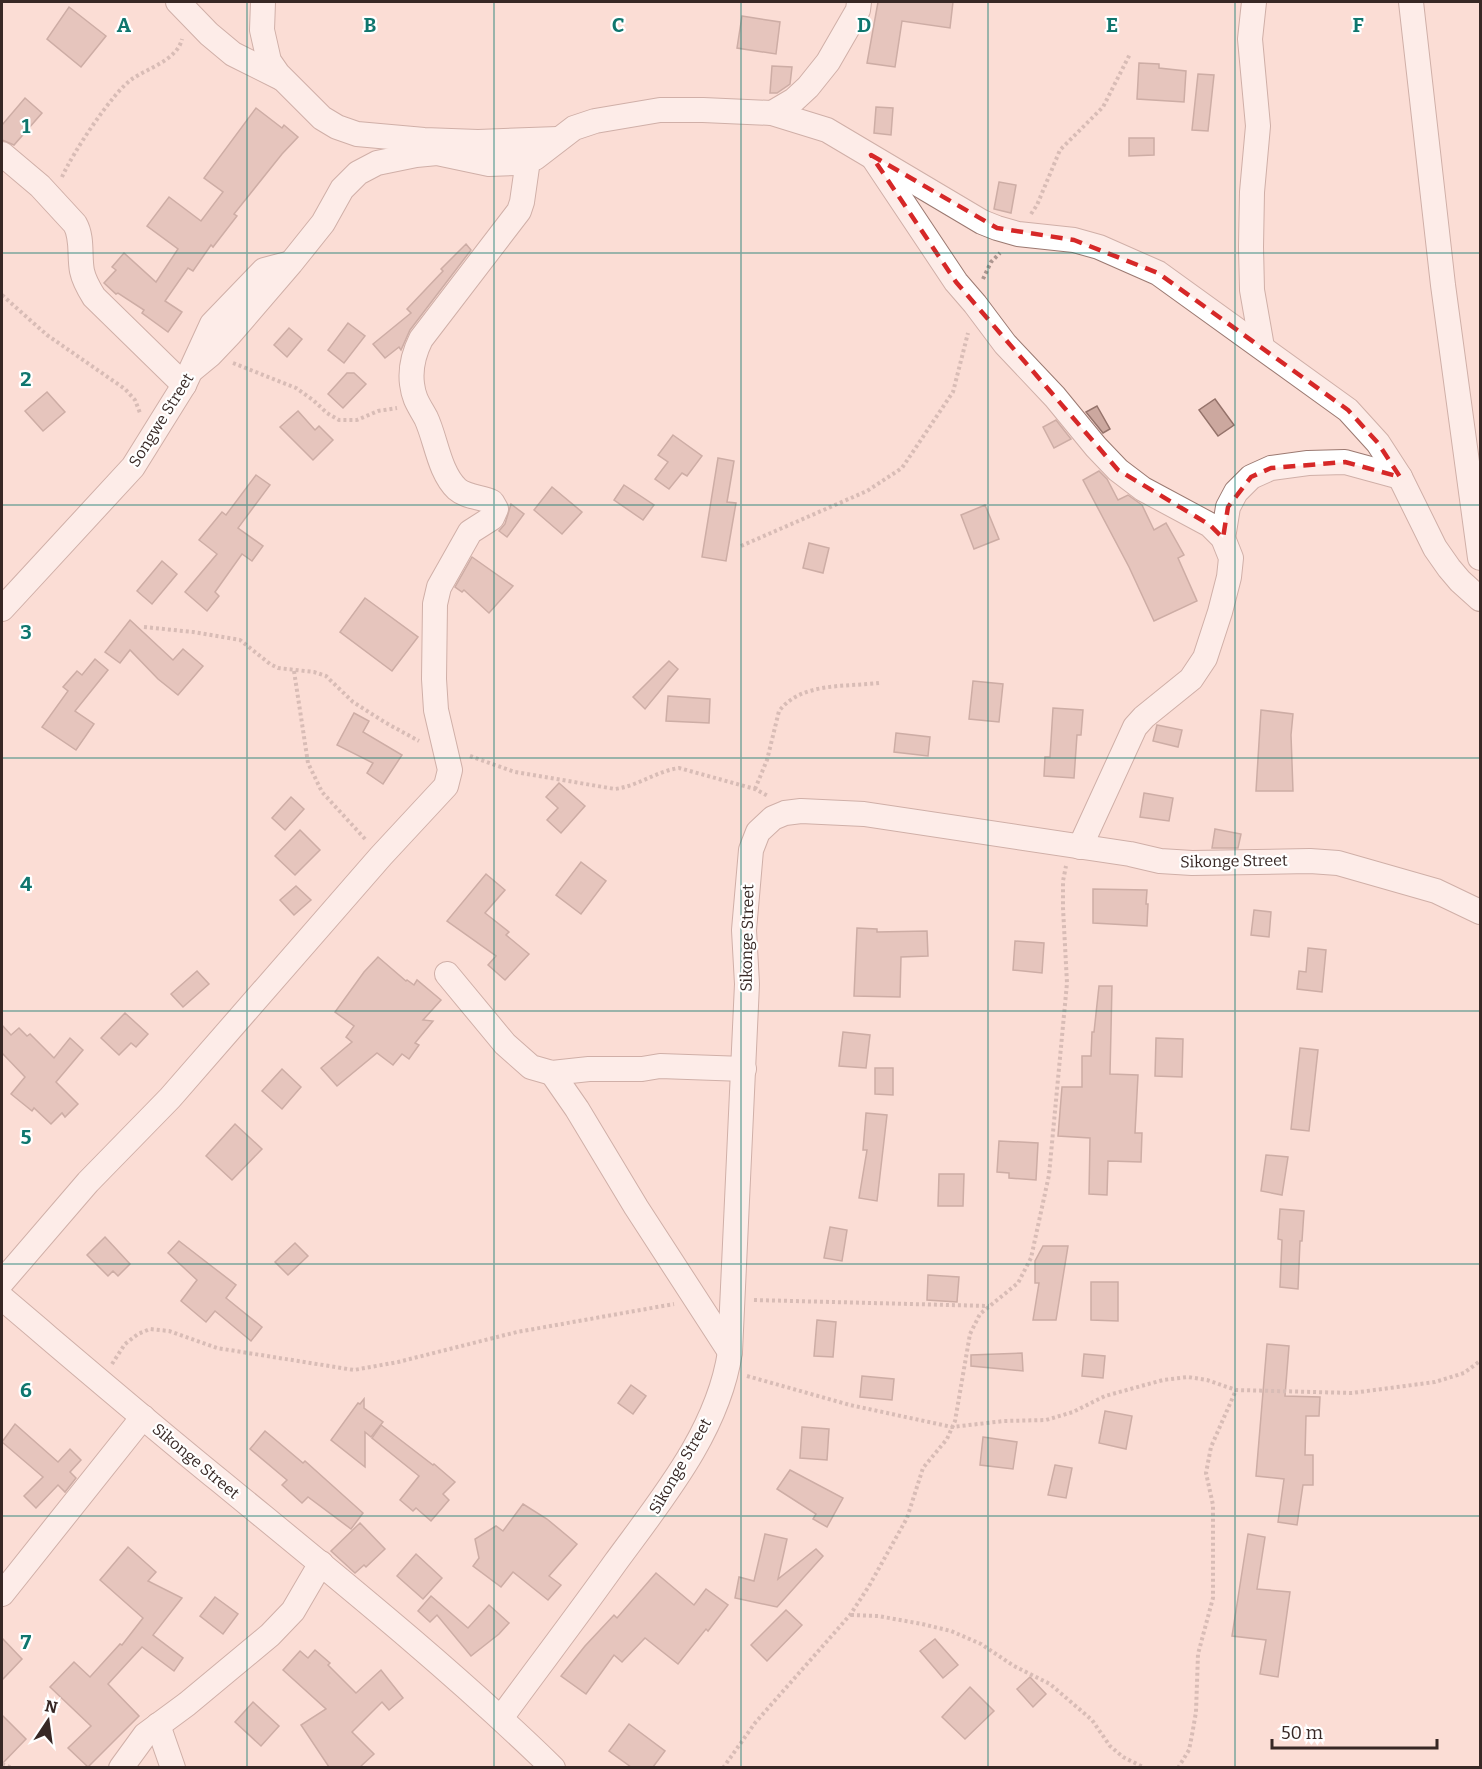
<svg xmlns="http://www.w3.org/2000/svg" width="1482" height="1769" viewBox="0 0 1482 1769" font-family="Bitter,serif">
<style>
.building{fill:#cca89f;stroke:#95736b;stroke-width:1.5}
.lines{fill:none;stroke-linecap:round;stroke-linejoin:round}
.street-casing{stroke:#9b7971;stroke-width:26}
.path{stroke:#ae9690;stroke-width:4;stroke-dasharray:3 3;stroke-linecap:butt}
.street{stroke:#fff;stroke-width:24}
.marked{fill:none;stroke:#d62828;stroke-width:4.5;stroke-dasharray:12 8;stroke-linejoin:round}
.grid{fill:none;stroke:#0f766e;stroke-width:1.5;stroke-opacity:0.55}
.labels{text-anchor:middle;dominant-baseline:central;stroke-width:4.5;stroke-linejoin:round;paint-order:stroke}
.street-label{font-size:16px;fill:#372825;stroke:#fff}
.grid-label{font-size:20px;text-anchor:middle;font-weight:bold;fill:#0f766e;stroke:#fff;stroke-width:4.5;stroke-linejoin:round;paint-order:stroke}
</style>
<rect width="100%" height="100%" fill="#fbddd5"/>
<g class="building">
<polygon points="878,2 953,2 950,28 902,21 895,67 867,63"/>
<polygon points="69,7 106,36 81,67 47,39"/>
<polygon points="742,16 780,22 776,54 737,48"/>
<polygon points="1139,63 1159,64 1159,68 1186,71 1184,102 1137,99"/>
<polygon points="772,66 792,67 790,84 777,93 770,93"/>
<polygon points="1198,74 1214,75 1208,131 1192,130"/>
<polygon points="25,98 42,113 14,145 2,140 2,125"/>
<polygon points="876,107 893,108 891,135 874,133"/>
<polygon points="256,108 282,128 284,125 298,137 282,154 234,214 237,216 213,247 211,245 193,271 188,268 165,301 182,312 168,332 142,313 144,310 118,293 116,294 104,283 116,270 112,267 124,253 156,282 178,249 147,226 169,197 201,221 223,192 204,178"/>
<polygon points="1129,138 1154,138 1154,155 1129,156"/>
<polygon points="999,182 1016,185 1011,213 994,209"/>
<polygon points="466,244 471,250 410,330 401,350 399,347 385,358 373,344 411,313 407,309 443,271 441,269"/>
<polygon points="348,323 365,336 344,363 328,350"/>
<polygon points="289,328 302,339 287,357 274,345"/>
<polygon points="347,373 354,373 366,384 343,408 328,394"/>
<polygon points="47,392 65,412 43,431 25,411"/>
<polygon points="1215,399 1234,425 1218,436 1199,410"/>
<polygon points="1097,406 1110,429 1103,433 1086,412"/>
<polygon points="298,411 315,430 319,426 333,440 313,460 280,427"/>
<polygon points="1056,420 1071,439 1054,448 1043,427"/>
<polygon points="673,435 702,456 687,476 682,473 669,489 655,479 668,462 658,455"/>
<polygon points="718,458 734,461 727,502 736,503 726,561 702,557"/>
<polygon points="1099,471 1107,479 1118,500 1128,495 1142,505 1154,530 1166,523 1184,555 1178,558 1197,601 1154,621 1129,567 1083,480"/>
<polygon points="256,475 270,485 238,528 263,546 252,561 242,554 215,592 219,596 207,611 185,592 217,554 199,540 222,512 226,515"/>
<polygon points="624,485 654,505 643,520 614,500"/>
<polygon points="552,487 582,512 562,534 534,510"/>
<polygon points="511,504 524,514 507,537 499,531 505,524"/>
<polygon points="985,505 999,539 974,549 961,515"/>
<polygon points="809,543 829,548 823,573 803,568"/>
<polygon points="472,557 513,586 489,613 464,590 462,592 455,587"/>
<polygon points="162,561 177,574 152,604 137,591"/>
<polygon points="365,598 418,637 392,671 340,632"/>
<polygon points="130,620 173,660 183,649 203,666 178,695 158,679 130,650 120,663 105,652"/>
<polygon points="95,659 108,670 75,711 94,724 76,750 42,727 68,691 63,687 77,671 82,675"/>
<polygon points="669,661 678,669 645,709 633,697"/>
<polygon points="973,681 1003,684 999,722 969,719"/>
<polygon points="668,696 710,699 709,723 666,721"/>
<polygon points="1053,708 1083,710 1081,735 1077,735 1074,778 1044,776 1045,757 1050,757"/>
<polygon points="1261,710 1293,714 1291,735 1293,791 1256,791"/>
<polygon points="354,713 369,721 363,732 402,755 383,784 367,773 373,763 337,745"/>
<polygon points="1157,725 1182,730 1178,747 1153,741"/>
<polygon points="896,733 930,737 928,756 894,752"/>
<polygon points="559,783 585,806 561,833 547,820 558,808 546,797"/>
<polygon points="1144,793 1173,798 1169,821 1140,817"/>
<polygon points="291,797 304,809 285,830 272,818"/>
<polygon points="1215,829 1241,834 1238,848 1212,848"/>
<polygon points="300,830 320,850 295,875 275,856"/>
<polygon points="581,862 606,881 581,914 556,895"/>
<polygon points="486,874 505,890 485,913 509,932 506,935 529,954 505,980 488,965 496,956 447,921"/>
<polygon points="296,886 311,900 294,915 280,900"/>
<polygon points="1093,889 1147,890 1146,904 1148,904 1147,926 1093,923"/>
<polygon points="1254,910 1271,912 1269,937 1251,935"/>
<polygon points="857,928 877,929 877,932 927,931 928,956 901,957 900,997 854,996"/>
<polygon points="1015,941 1044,943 1042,973 1013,970"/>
<polygon points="1308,948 1326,950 1322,992 1297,989 1299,971 1306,972"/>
<polygon points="378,957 406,981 407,980 414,985 417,980 441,1000 423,1020 433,1021 415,1043 419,1045 409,1059 402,1054 393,1065 377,1053 337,1086 321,1068 352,1042 346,1037 354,1026 335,1012 364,972"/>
<polygon points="197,971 209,984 183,1007 171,994"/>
<polygon points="1099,986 1112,986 1110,1074 1138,1075 1135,1133 1142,1133 1141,1162 1108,1161 1107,1195 1089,1194 1090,1138 1058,1136 1062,1087 1082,1087 1082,1056 1091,1056 1092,1032 1094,1032"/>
<polygon points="125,1013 148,1034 136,1047 131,1043 119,1055 101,1038"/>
<polygon points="2,1025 11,1035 19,1028 27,1036 30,1034 54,1058 70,1038 83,1050 56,1082 78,1104 65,1117 62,1113 51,1124 34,1108 32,1111 11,1094 25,1077 2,1053"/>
<polygon points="843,1032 870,1035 866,1068 839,1066"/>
<polygon points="1156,1038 1183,1039 1182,1077 1155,1076"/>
<polygon points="1300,1048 1318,1050 1309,1131 1291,1129"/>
<polygon points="875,1068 893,1068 893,1095 875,1094"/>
<polygon points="282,1069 301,1087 282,1109 262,1091"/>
<polygon points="866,1113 887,1115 877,1201 859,1198 867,1150 863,1150"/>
<polygon points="235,1124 262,1149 232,1180 206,1156"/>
<polygon points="999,1141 1038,1143 1036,1180 1009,1178 1009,1173 997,1172"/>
<polygon points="1266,1155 1288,1157 1282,1195 1261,1191"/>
<polygon points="939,1174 964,1174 963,1206 938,1206"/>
<polygon points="1280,1209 1304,1211 1302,1241 1300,1241 1298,1289 1280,1287 1282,1240 1278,1239"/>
<polygon points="830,1227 847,1230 842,1261 824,1258"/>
<polygon points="105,1237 130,1264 118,1276 113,1271 108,1276 87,1255"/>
<polygon points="179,1241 236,1285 226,1298 262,1327 251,1341 215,1311 206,1322 181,1301 197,1280 168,1253"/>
<polygon points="295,1243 308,1256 288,1275 275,1262"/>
<polygon points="1043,1246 1068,1246 1056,1320 1033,1320 1039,1283 1035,1283 1035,1261"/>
<polygon points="928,1275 959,1277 957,1302 927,1300"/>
<polygon points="1091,1282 1118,1282 1118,1321 1091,1320"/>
<polygon points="817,1320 836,1322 833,1357 814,1356"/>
<polygon points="1267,1344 1289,1346 1285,1396 1320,1397 1319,1416 1306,1416 1305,1455 1313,1455 1313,1485 1303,1485 1297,1525 1278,1522 1284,1479 1256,1476"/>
<polygon points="1022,1353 1023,1371 971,1366 971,1355"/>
<polygon points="1084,1354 1105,1356 1103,1378 1082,1376"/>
<polygon points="862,1376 894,1379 892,1400 860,1397"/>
<polygon points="631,1385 646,1396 633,1414 618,1403"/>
<polygon points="364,1399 364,1408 383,1422 371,1437 365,1432 365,1467 331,1440 358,1403 360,1404"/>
<polygon points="1105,1411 1132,1416 1126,1449 1099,1443"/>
<polygon points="15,1424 58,1462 70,1449 81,1460 70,1472 76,1478 65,1492 58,1485 36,1508 24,1496 43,1477 2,1442"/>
<polygon points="381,1425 433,1465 434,1464 455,1482 443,1494 449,1500 431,1521 416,1508 413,1511 400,1500 419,1476 372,1438"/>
<polygon points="802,1427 829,1429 827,1460 800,1458"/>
<polygon points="265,1431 303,1463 305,1461 363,1513 351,1529 308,1497 302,1503 282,1485 287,1480 250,1449"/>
<polygon points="983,1437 1017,1442 1013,1469 980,1465"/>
<polygon points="1055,1465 1072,1468 1066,1498 1048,1495"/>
<polygon points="790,1470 843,1498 827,1527 813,1519 816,1514 777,1489"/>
<polygon points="523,1504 547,1519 577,1544 549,1576 561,1585 548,1600 513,1572 501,1587 473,1566 479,1558 475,1539 496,1526 503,1531"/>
<polygon points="360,1523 385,1549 366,1567 364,1565 355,1573 331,1551"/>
<polygon points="765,1534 787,1539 778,1579 816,1549 823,1556 777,1607 735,1598 739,1577 754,1581"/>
<polygon points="1248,1534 1265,1537 1257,1589 1290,1592 1278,1677 1260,1674 1266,1640 1232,1636"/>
<polygon points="128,1547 156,1572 148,1581 182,1598 153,1635 183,1658 174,1671 142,1647 108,1684 139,1716 88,1767 68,1748 91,1726 50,1687 74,1662 90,1677 120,1644 122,1645 143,1618 100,1580"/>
<polygon points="416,1554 442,1578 423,1599 397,1576"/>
<polygon points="656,1573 694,1605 706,1589 728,1605 708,1631 706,1629 678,1664 645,1638 622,1662 614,1655 586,1694 561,1676 585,1646 614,1615 617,1618"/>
<polygon points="431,1596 468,1628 489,1605 509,1623 499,1634 471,1656 437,1615 430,1622 418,1611"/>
<polygon points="215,1597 238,1614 223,1634 200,1616"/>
<polygon points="786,1610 802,1625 767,1661 751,1645"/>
<polygon points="2,1638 22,1659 2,1680"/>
<polygon points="935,1639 958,1665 943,1678 920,1651"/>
<polygon points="315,1650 330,1663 328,1665 356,1693 381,1670 403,1698 389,1710 382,1702 352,1732 374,1754 360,1767 329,1767 301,1725 326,1709 283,1670 300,1651 308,1658"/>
<polygon points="1030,1677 1046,1694 1033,1707 1017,1689"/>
<polygon points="970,1687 994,1711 965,1739 942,1717"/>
<polygon points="253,1702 279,1726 261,1746 235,1722"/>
<polygon points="2,1715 26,1739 2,1764"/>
<polygon points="629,1724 665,1751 653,1767 631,1767 609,1751"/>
</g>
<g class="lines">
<defs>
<g id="street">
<polyline points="178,2 209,34 233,54 281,78"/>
<polyline points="263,2 262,30 269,61 278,74 322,118 337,127 357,134 424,140 478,142 558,139"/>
<polyline points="1254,2 1250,39 1258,126 1252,192 1251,247 1252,290 1262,347"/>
<polyline points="1411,2 1443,285 1480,558"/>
<polyline points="772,113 794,100 808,87 828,62 858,10 859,2"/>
<path d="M 2,154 L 40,186 L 75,224 C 83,238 79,256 82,271 C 84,281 89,289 94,297 L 184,385"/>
<polyline points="874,159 956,282 975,304 1005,344 1055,397 1096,447 1118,470 1143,489 1210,525 1223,538 1231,558 1229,577 1220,612 1205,658 1191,679 1144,717 1135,727 1080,847"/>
<polyline points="193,369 210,355 230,334 291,263 323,223 342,189 358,173 377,163 416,155 437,153 489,164 517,163 535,158 574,128 595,121 660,110 703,110 772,113 827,130 982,222 997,228 1018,234 1074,240 1099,247 1158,273 1348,410 1378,443 1400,477 1435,548 1449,568 1460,581 1480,599"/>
<polyline points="1223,538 1228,507 1236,492 1251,477 1271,468 1308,463 1345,462 1400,477"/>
<polyline points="2,609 133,467 184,385 212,324 264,270 287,264"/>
<polyline points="447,974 505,1044 531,1067 552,1073 589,1069 642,1069 660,1066 744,1069"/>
<polyline points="552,1073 577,1109 636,1207 730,1352"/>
<path d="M 2,1282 L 88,1182 L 170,1098 L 381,856 L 446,786 L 450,770 L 436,710 L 434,679 L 435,604 L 439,587 L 470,532 L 492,518 L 496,509 L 492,502 C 481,497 466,497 457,489 C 439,472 436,439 426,418 C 419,405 414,400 412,384 C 410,368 414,353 421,339 L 519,211 L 522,202 L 528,160"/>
<path d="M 2,1298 C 74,1359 146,1421 220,1481 C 333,1574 448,1666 553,1768"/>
<polyline points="2,1594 143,1417"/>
<path d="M 501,1718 C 539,1666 578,1615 615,1563 C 661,1500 718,1432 730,1352 L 747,984 L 744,930 L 751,850 L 758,832 L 773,818 L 785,813 L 801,811 L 864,814 L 1130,854 L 1160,861 L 1192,863 L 1310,861 L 1338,863 L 1436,891 L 1480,912"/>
<polyline points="158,1725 173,1768"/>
<polyline points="121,1768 145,1735 187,1704 270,1635 293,1611 321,1563"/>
</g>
</defs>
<use href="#street" class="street-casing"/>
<g class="path">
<path d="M 62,177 C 72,154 112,93 132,79 C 148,68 177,60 182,39"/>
<polyline points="1031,214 1037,205 1060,150 1103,107 1130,54"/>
<polyline points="983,279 991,262 1000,253"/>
<polyline points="2,295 47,335 125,389 135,400 140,413"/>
<polyline points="233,363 296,388 313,400 327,413 339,420 357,420 378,411 397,408"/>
<polyline points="741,546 867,491 902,468 953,392 968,333"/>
<polyline points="144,627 193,632 240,640 270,664 278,668 314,672 326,676 353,702 386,723 419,741"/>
<polyline points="294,671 308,763 322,792 366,840"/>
<path d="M 470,756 L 515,772 L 615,789 C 638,786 657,771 679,768 L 755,789 L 768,796"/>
<path d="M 755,789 L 767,760 L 779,711 C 801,682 846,687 879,683"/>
<polyline points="754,1300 989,1306"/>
<polyline points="112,1364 125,1344 138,1334 150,1329 169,1331 217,1348 354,1370 398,1362 517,1332 674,1304"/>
<polyline points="747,1376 850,1405 952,1427 1004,1421 1046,1420 1073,1412 1105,1396 1163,1380 1188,1377 1207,1380 1236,1390 1352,1393 1435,1382 1464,1373 1480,1361"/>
<polyline points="851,1615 878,1616 922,1624 951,1631 981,1644 1014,1666 1050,1684 1092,1720 1110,1746 1123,1757 1145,1768"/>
<polyline points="2,1764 12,1768"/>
<polyline points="723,1768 755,1723 850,1615 869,1586 907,1518 923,1468 947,1439 955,1421 970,1334 980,1314 1018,1283 1031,1258 1049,1175 1067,983 1063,908 1063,881 1066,866"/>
<polyline points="1178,1768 1189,1750 1192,1735 1196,1712 1198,1654 1213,1598 1213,1505 1206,1473 1211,1447 1236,1390"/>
</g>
<use href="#street" class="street"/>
</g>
<path d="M0 0H1482V1769H0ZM 871,155 L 997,228 L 1074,240 L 1158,273 L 1348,410 L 1378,443 L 1400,477 L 1345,462 L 1271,468 L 1251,477 L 1228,507 L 1223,538 L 1210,525 L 1118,470 L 956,282 Z" fill="#fbddd5" fill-opacity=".55" fill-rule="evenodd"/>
<path class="marked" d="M 871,155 L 997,228 L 1074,240 L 1158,273 L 1348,410 L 1378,443 L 1400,477 L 1345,462 L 1271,468 L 1251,477 L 1228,507 L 1223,538 L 1210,525 L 1118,470 L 956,282 Z"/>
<path class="grid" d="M 247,2 L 247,1768M 494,2 L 494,1768M 741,2 L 741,1768M 988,2 L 988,1768M 1235,2 L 1235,1768M 2,253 L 1480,253M 2,505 L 1480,505M 2,758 L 1480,758M 2,1011 L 1480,1011M 2,1264 L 1480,1264M 2,1516 L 1480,1516"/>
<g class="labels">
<g class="street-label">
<text transform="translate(161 420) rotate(-58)">Songwe Street</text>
<text transform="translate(1234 861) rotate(-1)">Sikonge Street</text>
<text transform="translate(747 938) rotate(-89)">Sikonge Street</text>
<text transform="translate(196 1461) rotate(40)">Sikonge Street</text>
<text transform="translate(680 1466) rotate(-60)">Sikonge Street</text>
</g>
</g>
<g class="grid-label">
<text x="124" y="32">A</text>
<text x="370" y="32">B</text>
<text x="618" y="32">C</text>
<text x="864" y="32">D</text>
<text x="1112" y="32">E</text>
<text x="1358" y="32">F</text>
<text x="26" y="133">1</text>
<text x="26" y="386">2</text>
<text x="26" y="639">3</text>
<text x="26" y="891">4</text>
<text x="26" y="1144">5</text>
<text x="26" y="1397">6</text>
<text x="26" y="1649">7</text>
</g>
<rect width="1482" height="1769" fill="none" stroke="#372825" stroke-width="6"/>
<g transform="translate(48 1721) rotate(13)" stroke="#ffffff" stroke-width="4.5" paint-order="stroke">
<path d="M0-4.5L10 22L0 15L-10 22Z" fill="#372825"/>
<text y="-9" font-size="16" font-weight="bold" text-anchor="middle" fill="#372825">N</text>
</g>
<path d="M1272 1739v9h165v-9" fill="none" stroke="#372825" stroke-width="3"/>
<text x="1281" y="1739" font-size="18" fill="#372825" stroke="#ffffff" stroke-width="4.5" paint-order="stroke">50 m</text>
</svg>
